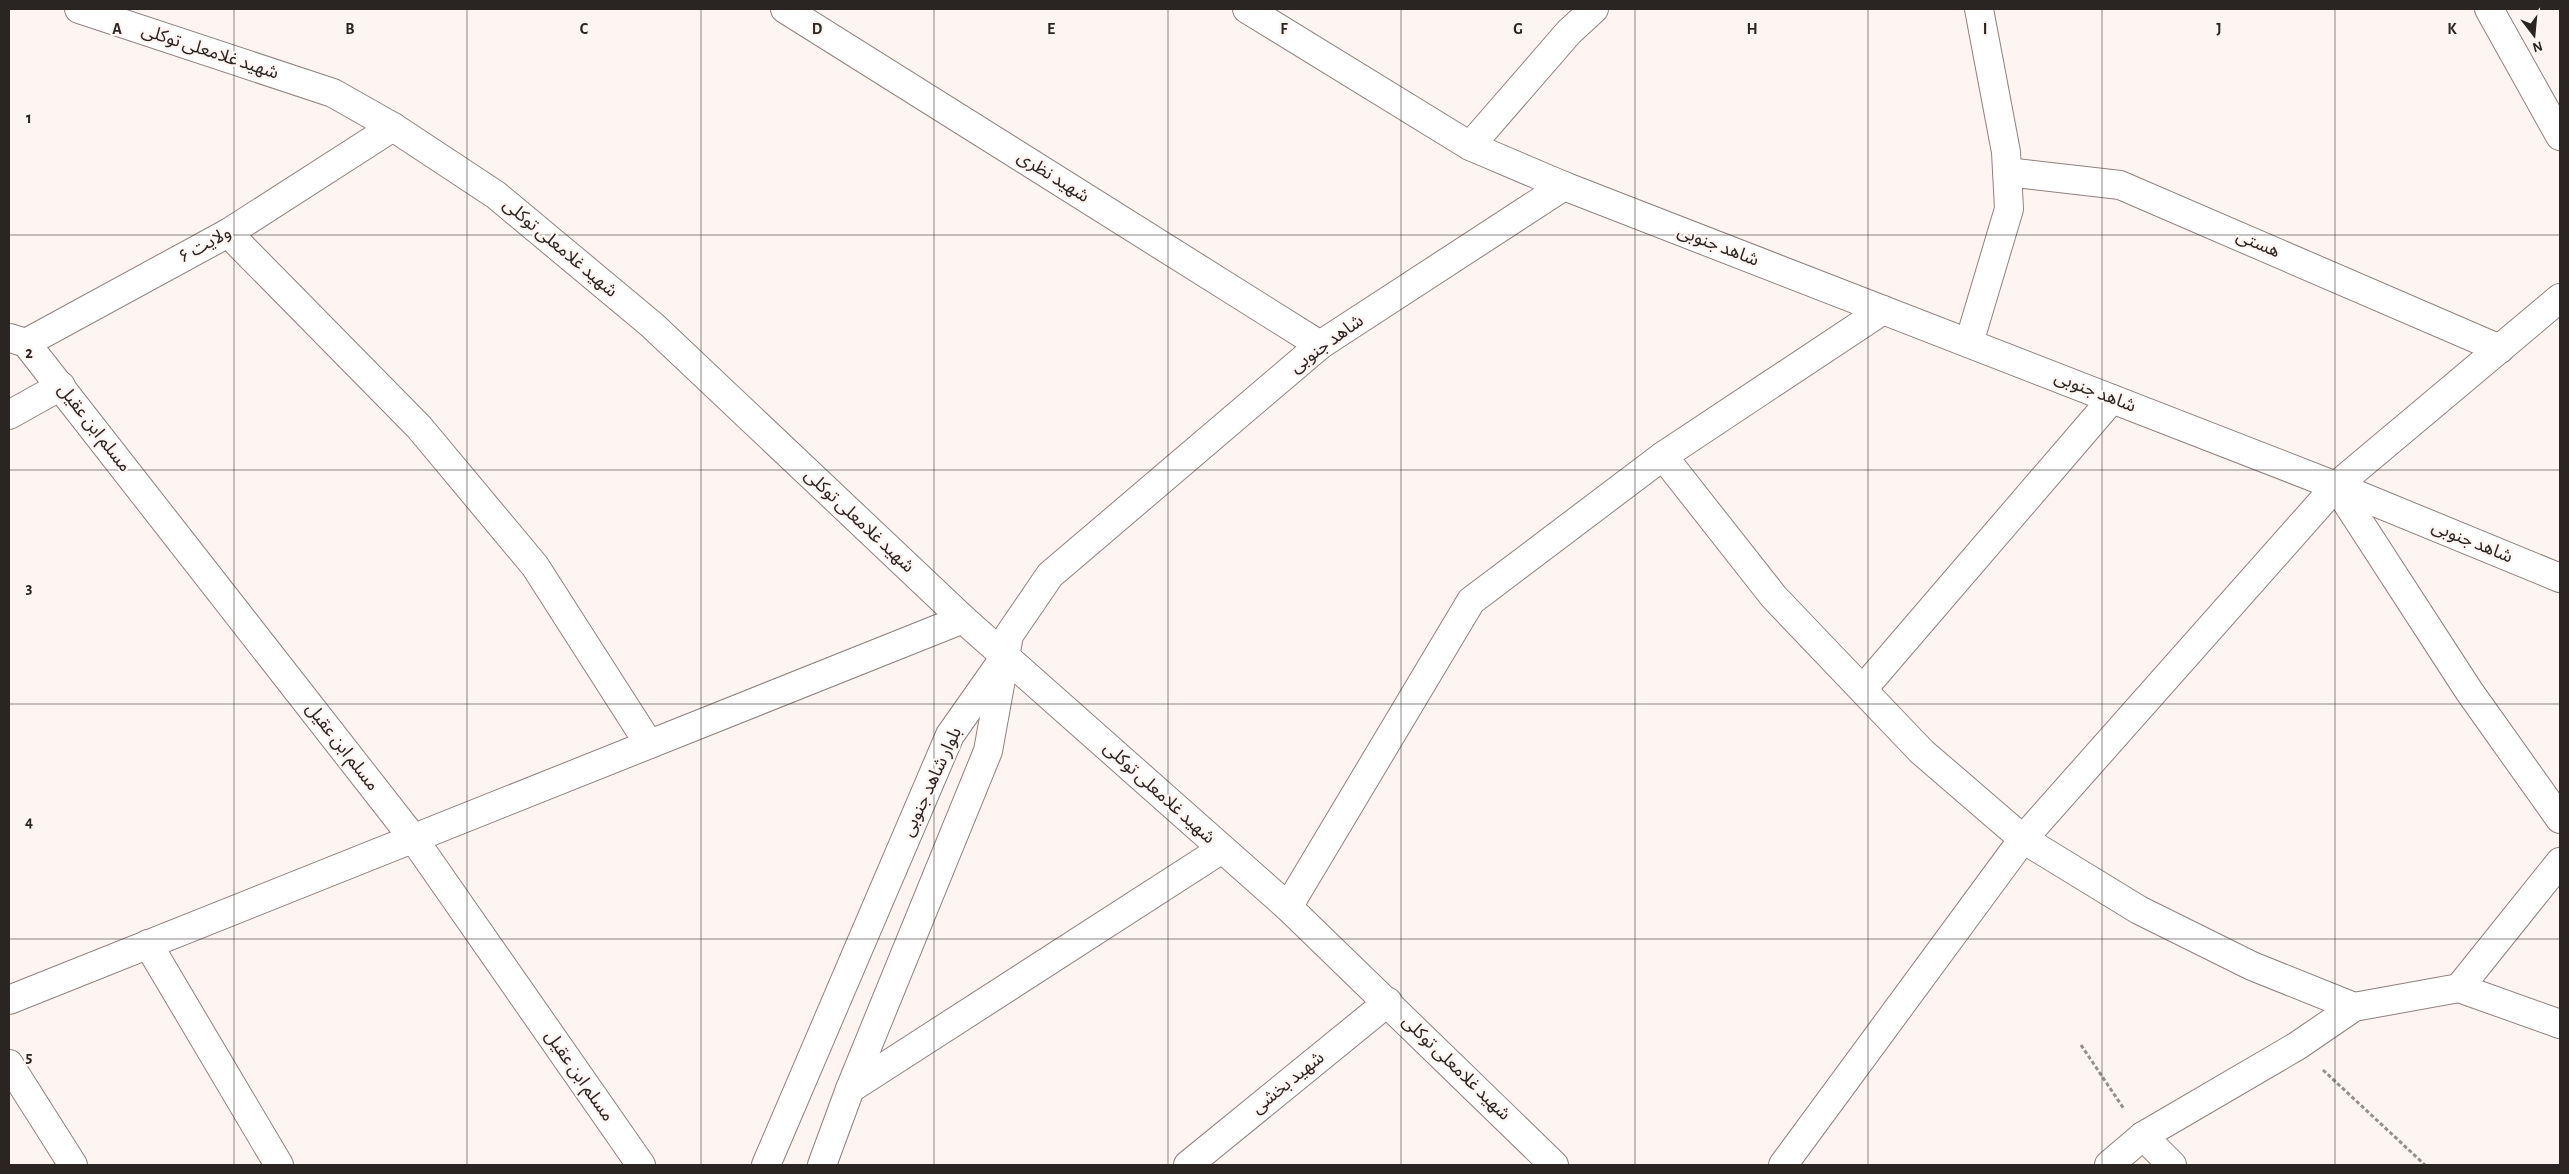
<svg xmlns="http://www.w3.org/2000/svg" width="2569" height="1174" viewBox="0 0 2569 1174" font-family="'Alegreya Sans','Noto Sans Arabic',sans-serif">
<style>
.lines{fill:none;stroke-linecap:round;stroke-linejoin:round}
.minor-casing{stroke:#8f817e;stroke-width:30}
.path{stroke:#958e8c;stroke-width:3;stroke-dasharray:4 2.5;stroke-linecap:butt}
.minor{stroke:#fff;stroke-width:28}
.grid{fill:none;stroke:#2a2423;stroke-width:1;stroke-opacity:0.55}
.labels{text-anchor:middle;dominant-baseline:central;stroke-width:4.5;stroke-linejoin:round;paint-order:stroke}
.street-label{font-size:18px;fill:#2a2423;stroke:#fef5f3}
.grid-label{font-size:16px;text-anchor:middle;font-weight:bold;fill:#2a2423;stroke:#fef5f3;stroke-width:4.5;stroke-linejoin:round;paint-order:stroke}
</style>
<rect width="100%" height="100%" fill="#fef5f3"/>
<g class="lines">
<defs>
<g id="minor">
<polyline points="79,9 333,93 393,127 496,195 652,325 963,619 1288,907 1554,1165"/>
<polyline points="785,9 1320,345"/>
<polyline points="1247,9 1470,146 1564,186 2336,486 2560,578"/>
<polyline points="2489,9 2560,136"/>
<polyline points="1470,146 1569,32 1594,9"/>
<polyline points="2007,172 2120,185 2500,349"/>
<polyline points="228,233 419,427 535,566 649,744"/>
<polyline points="10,338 26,343 228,233 393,127"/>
<polyline points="26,343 413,838 641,1165"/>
<polyline points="1969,343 2009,209 2006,152 1979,9"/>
<polyline points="9,415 61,386"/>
<polyline points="1663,456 1774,597 1922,752 2023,839 2139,910 2252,966 2354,1007"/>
<polyline points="2336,486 2469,691 2560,819"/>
<polyline points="1863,689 2112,399"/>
<polyline points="1288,907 1471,601 1663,456 1883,310"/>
<polyline points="148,944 279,1165"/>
<polyline points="2459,988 2560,862"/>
<polyline points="9,1000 963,619"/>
<polyline points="9,1064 73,1165"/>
<polyline points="850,1089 1222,849"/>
<polyline points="2143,1136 2172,1165"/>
<polyline points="766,1165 950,735 1000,664"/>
<polyline points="822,1165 850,1089 988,751 1009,635 1050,575 1320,345 1564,186"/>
<polyline points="1188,1165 1388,1002"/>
<polyline points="1783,1165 2023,839 2336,486 2560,298"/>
<polyline points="2109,1165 2143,1136 2297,1046 2354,1007 2459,988 2560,1024"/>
</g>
</defs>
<use href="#minor" class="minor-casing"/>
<g class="path">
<polyline points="2081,1045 2124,1109"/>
<polyline points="2323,1070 2425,1165"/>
</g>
<use href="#minor" class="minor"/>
</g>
<path class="grid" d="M 234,9 L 234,1165M 467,9 L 467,1165M 701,9 L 701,1165M 934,9 L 934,1165M 1168,9 L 1168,1165M 1401,9 L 1401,1165M 1635,9 L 1635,1165M 1868,9 L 1868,1165M 2102,9 L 2102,1165M 2335,9 L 2335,1165M 9,235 L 2560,235M 9,470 L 2560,470M 9,704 L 2560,704M 9,939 L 2560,939"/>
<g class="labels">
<g class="street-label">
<text transform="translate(210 52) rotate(18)">شهید غلامعلی توکلی</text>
<text transform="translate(1053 177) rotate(32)">شهید نظری</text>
<text transform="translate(2258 244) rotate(23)">هستی</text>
<text transform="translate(205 245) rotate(-29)">ولایت ۶</text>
<text transform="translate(1718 246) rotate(21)">شاهد جنوبی</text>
<text transform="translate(560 248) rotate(40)">شهید غلامعلی توکلی</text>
<text transform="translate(1327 344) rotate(-36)">شاهد جنوبی</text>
<text transform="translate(2095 392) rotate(21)">شاهد جنوبی</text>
<text transform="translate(94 428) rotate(52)">مسلم ابن عقیل</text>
<text transform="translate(859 521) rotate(43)">شهید غلامعلی توکلی</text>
<text transform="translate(2472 542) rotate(22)">شاهد جنوبی</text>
<text transform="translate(342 747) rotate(52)">مسلم ابن عقیل</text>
<text transform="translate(932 782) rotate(-65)">بلوار شاهد جنوبی</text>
<text transform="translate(1159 793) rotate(42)">شهید غلامعلی توکلی</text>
<text transform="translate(1456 1068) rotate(44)">شهید غلامعلی توکلی</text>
<text transform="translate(579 1076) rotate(55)">مسلم ابن عقیل</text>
<text transform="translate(1288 1083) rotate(-39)">شهید بخشی</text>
</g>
</g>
<g class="grid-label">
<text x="117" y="34">A</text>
<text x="350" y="34">B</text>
<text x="584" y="34">C</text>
<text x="817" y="34">D</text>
<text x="1051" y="34">E</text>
<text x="1284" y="34">F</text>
<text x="1518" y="34">G</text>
<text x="1752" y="34">H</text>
<text x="1985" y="34">I</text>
<text x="2219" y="34">J</text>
<text x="2452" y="34">K</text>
<text x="29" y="123">1</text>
<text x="29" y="358">2</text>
<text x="29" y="593">3</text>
<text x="29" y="827">4</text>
<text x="29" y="1062">5</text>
</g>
<rect width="2569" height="1174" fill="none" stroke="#2a2423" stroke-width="20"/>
<g transform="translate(2534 35) rotate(164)" stroke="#fef5f3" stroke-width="4" paint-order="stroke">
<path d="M0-4L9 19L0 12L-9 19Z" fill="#2a2423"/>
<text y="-8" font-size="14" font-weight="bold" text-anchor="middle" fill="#2a2423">N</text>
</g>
</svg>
